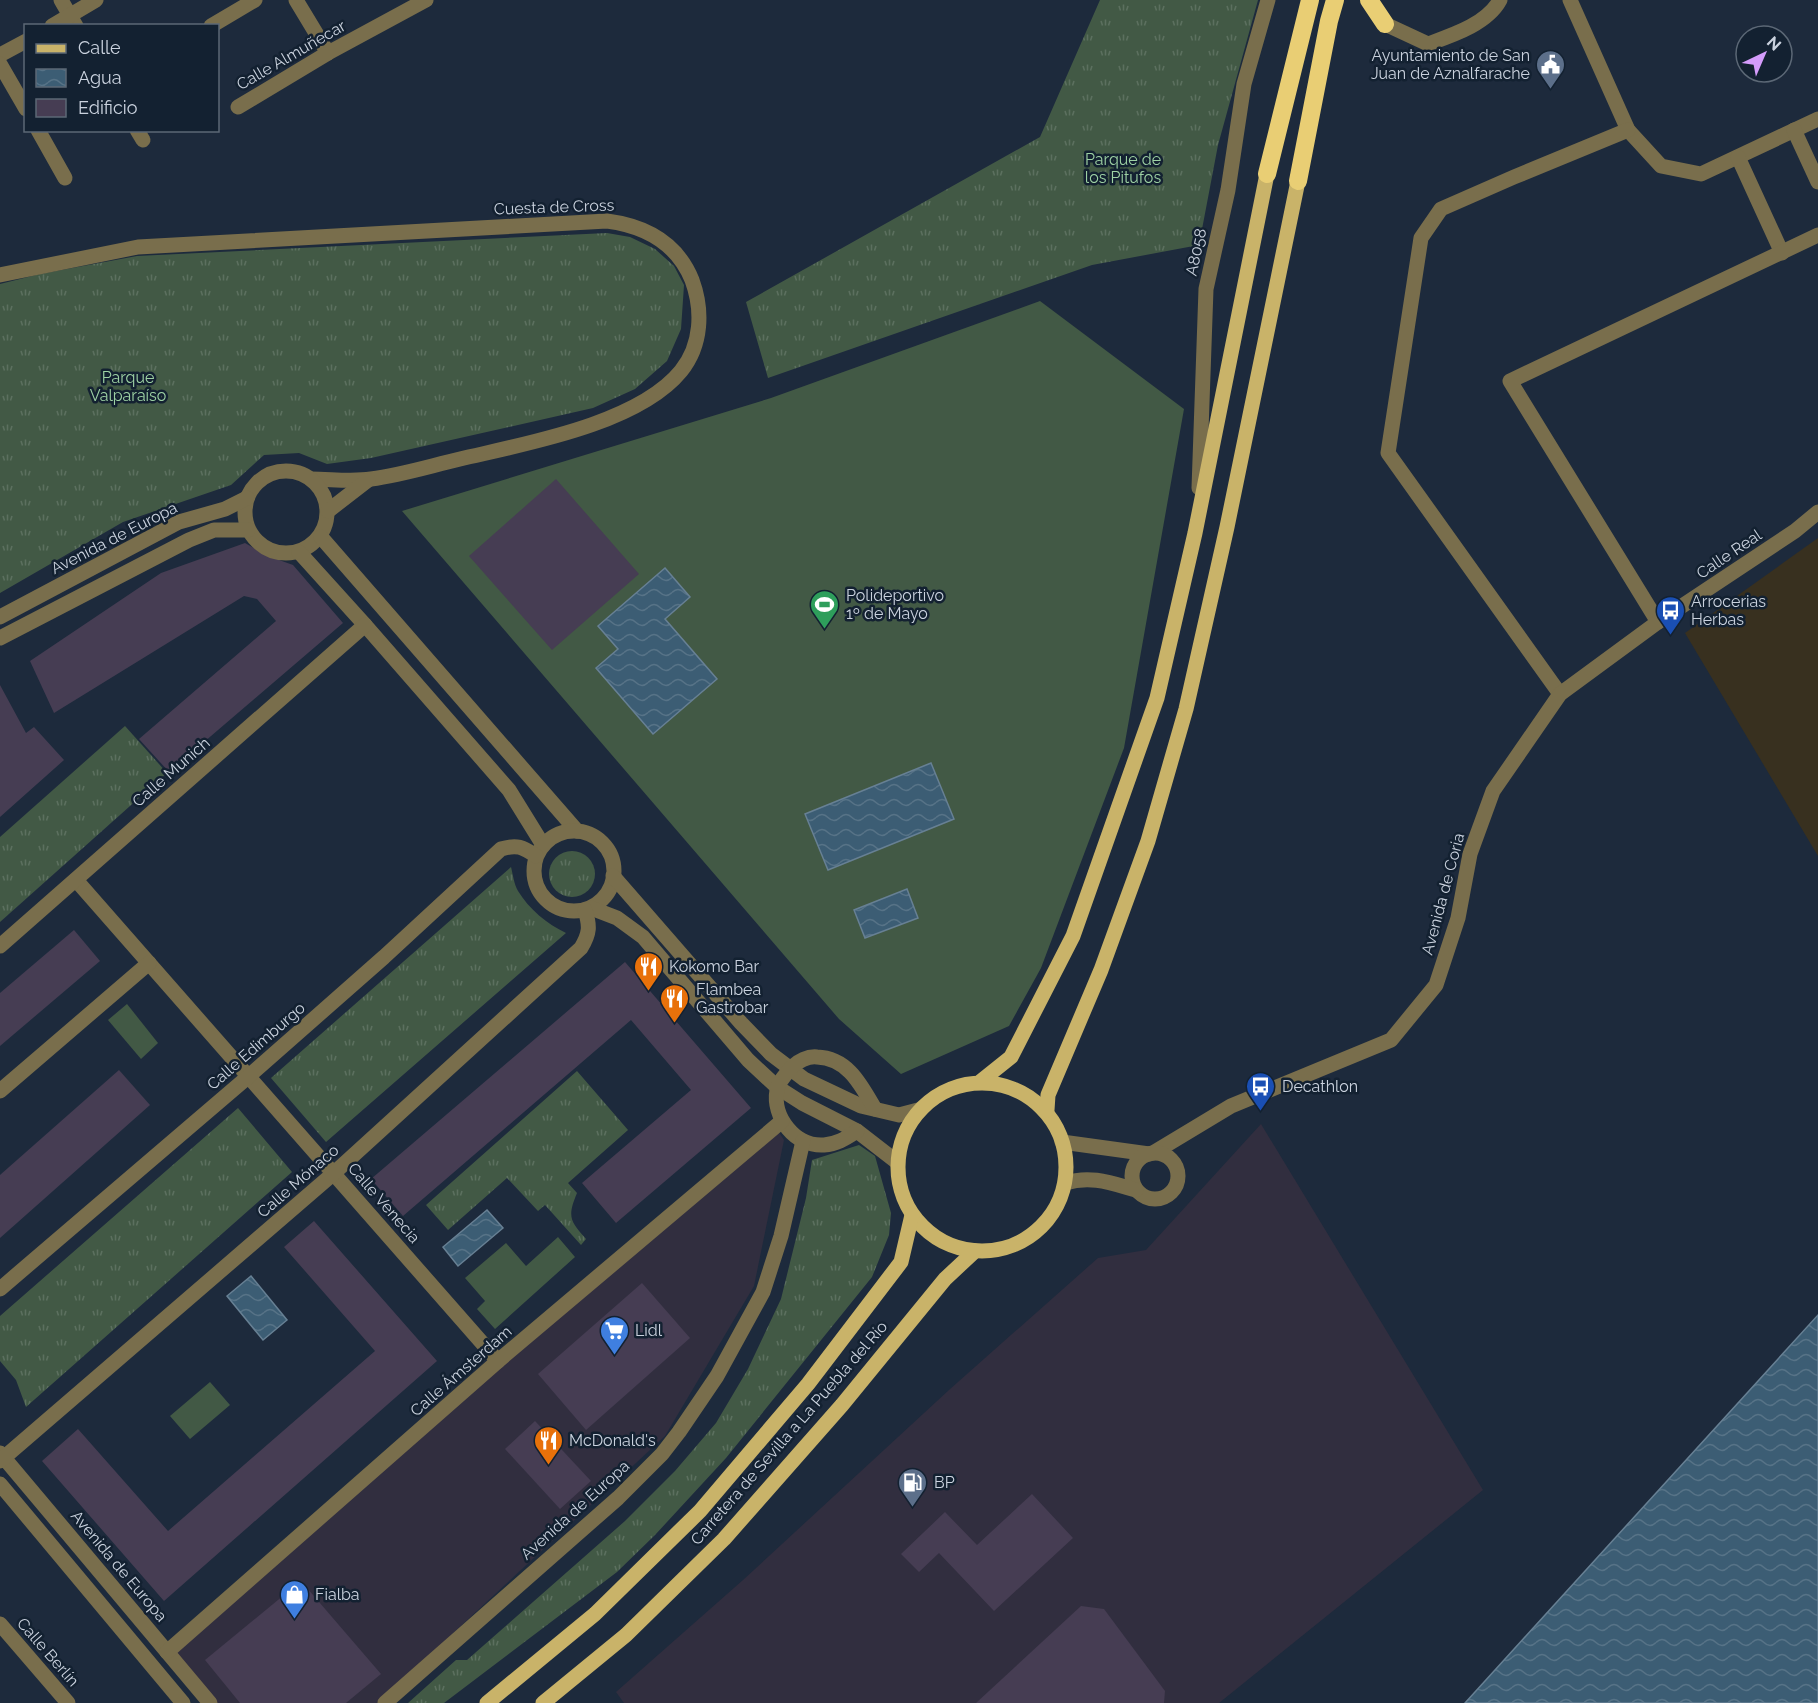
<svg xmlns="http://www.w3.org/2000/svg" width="1818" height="1703" viewBox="0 0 1818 1703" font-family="Raleway,sans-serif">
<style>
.commercial{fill:#312e3f}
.industrial{fill:#38301f}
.grass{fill:url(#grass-tufts)}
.pitch{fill:#425945}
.water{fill:url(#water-waves);stroke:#678094;stroke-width:1.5}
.building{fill:#463d53}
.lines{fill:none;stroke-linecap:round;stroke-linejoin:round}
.minor{stroke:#796e4c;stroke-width:15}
.major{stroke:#c9b369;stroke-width:15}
.highway{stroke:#e9ce74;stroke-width:18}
.labels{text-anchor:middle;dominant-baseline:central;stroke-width:5;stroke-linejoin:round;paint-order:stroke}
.street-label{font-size:16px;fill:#cad2de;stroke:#132131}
.poi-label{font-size:16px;fill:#cad2de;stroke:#132131;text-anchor:start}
.park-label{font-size:16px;fill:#9ed2a4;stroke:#132131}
</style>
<defs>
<pattern id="grass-tufts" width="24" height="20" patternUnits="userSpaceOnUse" patternTransform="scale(1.5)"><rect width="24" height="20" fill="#425945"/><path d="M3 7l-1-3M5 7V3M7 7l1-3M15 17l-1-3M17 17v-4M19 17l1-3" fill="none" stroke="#5c705f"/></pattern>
<pattern id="water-waves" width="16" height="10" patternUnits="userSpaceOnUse" patternTransform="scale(1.5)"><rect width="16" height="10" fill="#3c5d74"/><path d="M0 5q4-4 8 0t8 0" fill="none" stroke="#577387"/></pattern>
</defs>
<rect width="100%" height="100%" fill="#1d2a3c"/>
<g class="commercial">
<polygon points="772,1122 784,1140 754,1286 665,1436 378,1703 209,1703 163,1646"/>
<polygon points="1261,1124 1483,1490 1219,1703 624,1703 616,1692 743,1580 949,1390 1098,1258 1146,1250"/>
</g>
<polygon class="industrial" points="1818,538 1818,856 1685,633"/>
<g class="grass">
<polygon points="1100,0 1258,0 1218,145 1199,245 1092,265 768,378 746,302 1040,137"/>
<polygon points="607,233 630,237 655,249 674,266 684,285 681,329 667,361 635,389 593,408 371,458 327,464 299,453 264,455 231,485 123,522 0,593 0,284 40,274 137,256"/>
<polygon points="125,726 167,773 0,922 0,837"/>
<circle cx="572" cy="874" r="23"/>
<path d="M 511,867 C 513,875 514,884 518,891 C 529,909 547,924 566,933 L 326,1142 L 271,1078 Z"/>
<path d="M 577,1071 L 628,1130 L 568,1183 L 577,1193 C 567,1217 570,1221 586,1239 L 581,1245 L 545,1205 L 538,1211 L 507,1178 L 448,1230 L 426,1205 Z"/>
<polygon points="238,1108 292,1172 26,1407 16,1380 0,1361 0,1316"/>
<polygon points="859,1145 875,1156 891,1213 889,1235 872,1277 726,1458 655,1535 617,1572 444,1703 408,1703 456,1660 467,1660 625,1521 675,1471 716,1423 748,1369 781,1299 806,1198 812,1160"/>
</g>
<g class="pitch">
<polygon points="1040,301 1184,409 1124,748 1041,968 1009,1026 901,1074 839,1019 402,511 771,398"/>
<polygon points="127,1004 158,1043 141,1059 108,1020"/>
<polygon points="558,1237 575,1257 495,1329 477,1309 485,1301 465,1278 506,1243 526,1266"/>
<polygon points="210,1382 230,1405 190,1439 170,1416"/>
</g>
<g class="water">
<polygon points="665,568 690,597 665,619 717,679 653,734 596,668 618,649 598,626"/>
<polygon points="931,763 954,819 828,870 805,814"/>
<polygon points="907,889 918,918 865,938 854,910"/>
<polygon points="487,1210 503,1228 458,1266 443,1247"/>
<polygon points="251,1276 287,1320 263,1340 227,1296"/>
<polygon points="1818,1315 1818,1703 1465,1703"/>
</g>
<g class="building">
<polygon points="556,479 639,574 552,650 469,556"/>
<polygon points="245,543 268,556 293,565 343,623 169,772 139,739 276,621 257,599 244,596 54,713 30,661 161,573"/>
<polygon points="0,685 26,733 34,727 64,760 0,817"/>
<polygon points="74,930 100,961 0,1046 0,993"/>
<polygon points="625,962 751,1108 616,1223 582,1183 691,1090 631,1020 403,1216 371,1179"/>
<polygon points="119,1070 150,1105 0,1238 0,1175"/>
<polygon points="314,1221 437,1361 164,1601 42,1461 78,1429 168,1531 375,1351 284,1247"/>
<polygon points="642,1283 690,1338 586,1430 538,1374"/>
<polygon points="535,1421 591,1481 560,1509 505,1449"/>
<polygon points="1032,1494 1073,1538 994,1611 939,1553 919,1572 901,1554 945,1512 977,1545"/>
<polygon points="301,1581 381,1674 346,1703 240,1703 205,1660"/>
<polygon points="1081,1606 1104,1609 1165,1691 1164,1703 976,1703"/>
</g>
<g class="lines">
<g class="minor">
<polyline points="61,0 76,26"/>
<polyline points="296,0 328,53"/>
<polyline points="1570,0 1628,130 1661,166 1701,174 1818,119"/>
<path d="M 1385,24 L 1428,44 C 1453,35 1487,24 1500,0"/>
<polyline points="52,26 96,0"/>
<polyline points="211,26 255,0"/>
<polyline points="0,55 26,41"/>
<polyline points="0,64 26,109"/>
<polyline points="238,107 328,53 426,0"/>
<polyline points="38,130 65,178"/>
<polyline points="137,130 143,140"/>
<polyline points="1794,130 1818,182"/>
<polyline points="1738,157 1782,253"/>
<path d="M 0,275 L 138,247 L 607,221 C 645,226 677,243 692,280 C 703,310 702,345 681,371 C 638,424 524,444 460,459 C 430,466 401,475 371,479 C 352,482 331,479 311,479"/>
<circle cx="286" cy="512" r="41"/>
<polyline points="1199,488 1206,289 1228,190 1244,84 1268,0"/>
<polyline points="328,511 368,480"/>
<polyline points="321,537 577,831"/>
<polyline points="299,552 365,625 509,790 543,845"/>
<polyline points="0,617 179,522 225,509 247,498"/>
<polyline points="1658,622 1510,381 1818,235"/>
<polyline points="0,638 189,540 214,530 248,530"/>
<polyline points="1560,694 1388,453 1421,238 1441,209 1514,177 1628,130"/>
<circle cx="574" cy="871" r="40"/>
<polyline points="613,876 741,1023 771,1054 804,1079 861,1106 899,1115 918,1110"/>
<polyline points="76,880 498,1361"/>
<polyline points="591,908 617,918 643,937 748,1060 777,1087 802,1103 857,1131 897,1162"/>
<polyline points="0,946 365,625"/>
<polyline points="0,1091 149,963"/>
<path d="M 857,1131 C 846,1138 838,1144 824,1145 C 795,1147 772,1117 777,1090 C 778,1082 787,1073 792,1067 C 798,1061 808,1056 817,1057 C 848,1058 861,1085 875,1109"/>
<polyline points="1062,1142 1149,1154"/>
<polyline points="1153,1153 1231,1106 1391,1040 1436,985 1458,918 1470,854 1493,791 1560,694 1658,622 1795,531 1818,512"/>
<circle cx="1155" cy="1176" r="23"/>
<path d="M 1065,1183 C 1091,1175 1111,1183 1136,1190"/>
<path d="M 0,1289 L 249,1076 L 384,957 L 501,849 C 517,844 523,847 536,856"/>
<polyline points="0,1453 210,1703"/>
<path d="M 0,1461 L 334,1173 L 581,948 C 590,933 590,926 585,910"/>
<polyline points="0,1484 183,1703"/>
<polyline points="0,1624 68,1703"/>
<polyline points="167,1652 498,1361 782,1121"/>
<polyline points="385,1703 618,1498 662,1454 679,1432 717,1376 763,1292 781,1236 803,1141"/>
</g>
<g class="major">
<polyline points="981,1081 1011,1057 1073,936 1157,698 1195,533 1267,174"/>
<circle cx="982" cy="1167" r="84"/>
<polyline points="1047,1110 1048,1095 1101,970 1148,841 1186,709 1227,527 1298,181"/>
<polyline points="487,1703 595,1614 700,1511 808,1384 901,1262 912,1215"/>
<polyline points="543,1703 626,1635 724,1539 842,1405 945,1279 975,1251"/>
</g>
<g class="highway">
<polyline points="1369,0 1385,24"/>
<polyline points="1267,174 1310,0"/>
<polyline points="1298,181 1329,21 1335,0"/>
</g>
</g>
<defs>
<symbol id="civic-pin" viewBox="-11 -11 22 30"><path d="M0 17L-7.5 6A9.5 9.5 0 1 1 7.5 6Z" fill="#5c6f8a" stroke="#132131"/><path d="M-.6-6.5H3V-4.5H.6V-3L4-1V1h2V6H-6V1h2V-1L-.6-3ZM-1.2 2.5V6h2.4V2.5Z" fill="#fff"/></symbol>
<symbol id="stadium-pin" viewBox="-11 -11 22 30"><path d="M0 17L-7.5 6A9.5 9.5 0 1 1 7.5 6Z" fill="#2e9e5b" stroke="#132131"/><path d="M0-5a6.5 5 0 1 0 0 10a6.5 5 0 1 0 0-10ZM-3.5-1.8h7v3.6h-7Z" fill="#fff"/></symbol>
<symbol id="bus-pin" viewBox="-11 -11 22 30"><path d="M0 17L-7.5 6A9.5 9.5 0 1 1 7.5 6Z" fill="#1a4fb4" stroke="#132131"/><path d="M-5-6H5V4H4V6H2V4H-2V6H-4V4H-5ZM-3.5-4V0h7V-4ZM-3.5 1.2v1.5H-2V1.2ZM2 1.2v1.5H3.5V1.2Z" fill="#fff"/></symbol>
<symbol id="restaurant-pin" viewBox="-11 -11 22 30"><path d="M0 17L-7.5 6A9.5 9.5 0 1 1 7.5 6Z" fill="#e8710a" stroke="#132131"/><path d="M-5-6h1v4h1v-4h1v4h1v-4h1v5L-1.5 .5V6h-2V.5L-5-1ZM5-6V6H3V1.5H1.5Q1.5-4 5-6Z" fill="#fff"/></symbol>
<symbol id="supermarket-pin" viewBox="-11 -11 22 30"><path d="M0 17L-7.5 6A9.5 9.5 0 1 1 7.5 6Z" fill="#3f7fe0" stroke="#132131"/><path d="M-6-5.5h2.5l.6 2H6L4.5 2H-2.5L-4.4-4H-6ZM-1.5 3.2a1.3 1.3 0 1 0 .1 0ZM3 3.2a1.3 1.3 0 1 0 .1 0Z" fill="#fff"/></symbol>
<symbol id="fuel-pin" viewBox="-11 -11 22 30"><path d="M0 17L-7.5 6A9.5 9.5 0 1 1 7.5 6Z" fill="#5c6f8a" stroke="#132131"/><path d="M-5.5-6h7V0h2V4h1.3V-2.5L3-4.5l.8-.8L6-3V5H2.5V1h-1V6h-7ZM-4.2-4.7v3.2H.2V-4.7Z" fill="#fff"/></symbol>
<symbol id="shop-pin" viewBox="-11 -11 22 30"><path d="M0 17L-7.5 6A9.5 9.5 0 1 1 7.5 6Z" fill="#3f7fe0" stroke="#132131"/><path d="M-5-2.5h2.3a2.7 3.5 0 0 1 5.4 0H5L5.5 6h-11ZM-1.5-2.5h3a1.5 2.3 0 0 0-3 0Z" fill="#fff"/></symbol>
</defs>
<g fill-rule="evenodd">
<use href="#civic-pin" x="1534" y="48" width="33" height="45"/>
<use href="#stadium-pin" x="808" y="588" width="33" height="45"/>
<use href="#bus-pin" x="1654" y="594" width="33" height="45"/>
<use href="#restaurant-pin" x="632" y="950" width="33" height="45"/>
<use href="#restaurant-pin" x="658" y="982" width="33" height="45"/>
<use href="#bus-pin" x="1244" y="1070" width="33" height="45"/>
<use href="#supermarket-pin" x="598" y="1314" width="33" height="45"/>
<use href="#restaurant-pin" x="532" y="1424" width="33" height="45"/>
<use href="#fuel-pin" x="896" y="1466" width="33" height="45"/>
<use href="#shop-pin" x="278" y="1578" width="33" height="45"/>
</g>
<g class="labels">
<g class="street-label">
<text transform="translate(291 55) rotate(-30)">Calle Almuñecar</text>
<text transform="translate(554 207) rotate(-2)">Cuesta de Cross</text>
<text transform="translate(1196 252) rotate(-78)">A8058</text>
<text transform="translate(114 538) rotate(-27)">Avenida de Europa</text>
<text transform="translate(1729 554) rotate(-34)">Calle Real</text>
<text transform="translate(171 772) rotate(-41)">Calle Munich</text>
<text transform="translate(1443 894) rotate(-75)">Avenida de Coria</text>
<text transform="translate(256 1046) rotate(-41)">Calle Edimburgo</text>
<text transform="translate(298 1181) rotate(-41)">Calle Mónaco</text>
<text transform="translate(384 1203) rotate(49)">Calle Venecia</text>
<text transform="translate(461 1371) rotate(-41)">Calle Ámsterdam</text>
<text transform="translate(789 1433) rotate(-49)">Carretera de Sevilla a La Puebla del Río</text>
<text transform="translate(575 1510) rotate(-42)">Avenida de Europa</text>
<text transform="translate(119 1566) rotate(50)">Avenida de Europa</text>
<text transform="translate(48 1652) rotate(49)">Calle Berlín</text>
</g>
<g class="poi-label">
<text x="1530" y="55" text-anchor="end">Ayuntamiento de San<tspan x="1530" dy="18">Juan de Aznalfarache</tspan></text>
<text x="846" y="595">Polideportivo<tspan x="846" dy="18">1º de Mayo</tspan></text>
<text x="1691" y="601">Arrocerias<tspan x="1691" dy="18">Herbas</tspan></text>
<text x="669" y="966">Kokomo Bar</text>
<text x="696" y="989">Flambea<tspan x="696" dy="18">Gastrobar</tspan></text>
<text x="1282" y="1086">Decathlon</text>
<text x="635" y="1330">Lidl</text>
<text x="569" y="1440">McDonald's</text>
<text x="934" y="1482">BP</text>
<text x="315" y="1594">Fialba</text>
</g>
<g class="park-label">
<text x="1123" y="159">Parque de<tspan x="1123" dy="18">los Pitufos</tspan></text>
<text x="128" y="377">Parque<tspan x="128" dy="18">Valparaíso</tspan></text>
</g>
</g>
<rect x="24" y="24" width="195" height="108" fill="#132131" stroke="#5c6876" stroke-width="1.5"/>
<rect x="36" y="44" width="30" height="9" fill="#c9b369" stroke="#5c6876" stroke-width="1.5"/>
<text x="78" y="54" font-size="18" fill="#cad2de">Calle</text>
<rect x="36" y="69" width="30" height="18" fill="url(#water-waves)" stroke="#5c6876" stroke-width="1.5"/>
<text x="78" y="84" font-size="18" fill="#cad2de">Agua</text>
<rect x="36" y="99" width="30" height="18" fill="#463d53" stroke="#5c6876" stroke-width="1.5"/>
<text x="78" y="114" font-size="18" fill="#cad2de">Edificio</text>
<g transform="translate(1764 54) rotate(44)"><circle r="28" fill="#132131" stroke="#5c6876" stroke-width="1.5"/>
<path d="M0-4.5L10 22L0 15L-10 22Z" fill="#d49cfb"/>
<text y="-9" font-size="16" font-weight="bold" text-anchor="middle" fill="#cad2de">N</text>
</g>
</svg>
